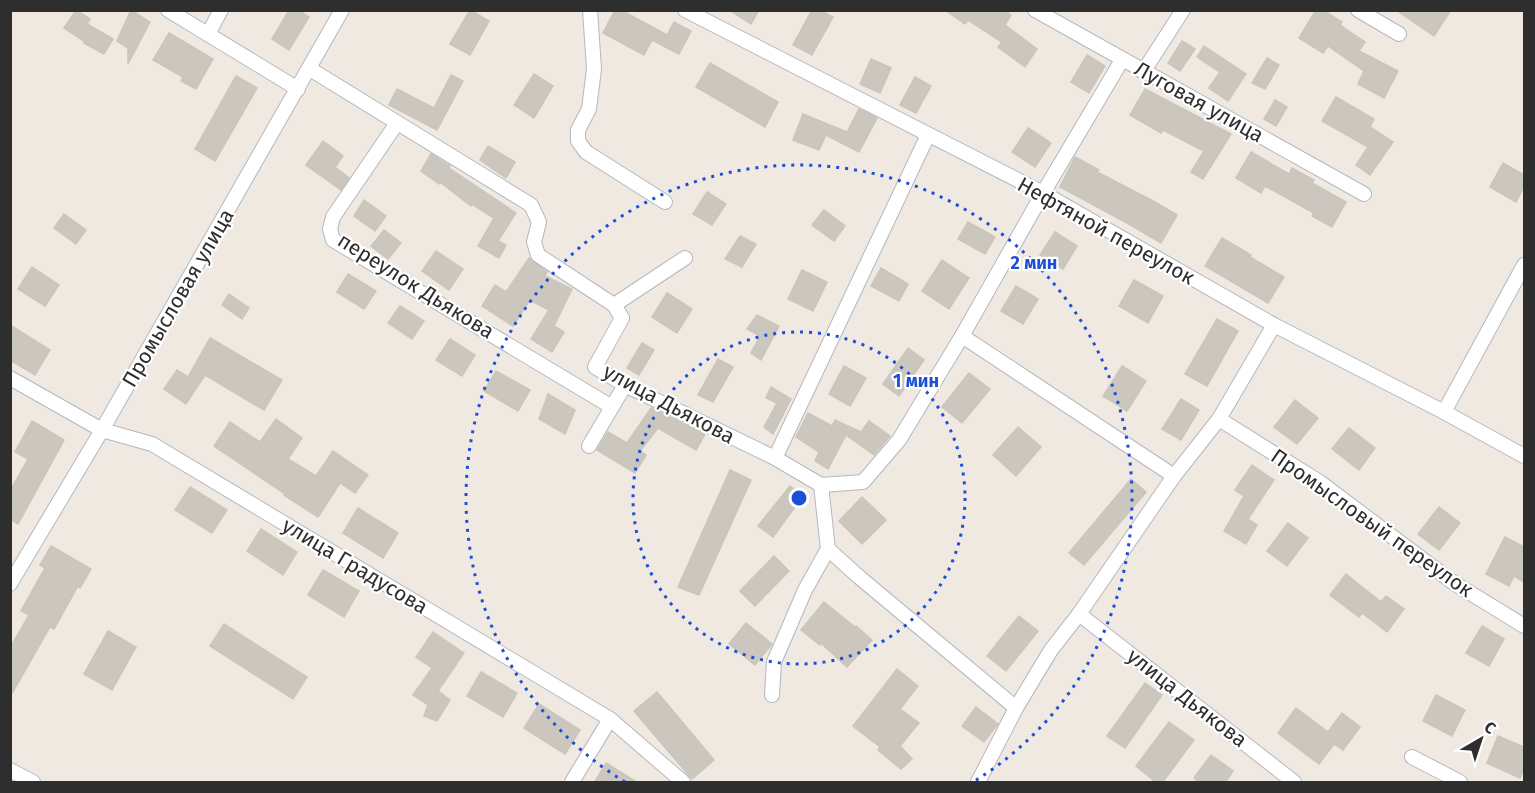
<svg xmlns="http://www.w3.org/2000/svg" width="1535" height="793" viewBox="0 0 1535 793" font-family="'Fira Sans',sans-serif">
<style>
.building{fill:#cbc7bf;stroke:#cbc5ba;stroke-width:1.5}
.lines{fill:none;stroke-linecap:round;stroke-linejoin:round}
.minor-casing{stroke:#b4b7c1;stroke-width:16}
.minor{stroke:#fff;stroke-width:14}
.ring{fill:none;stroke:#1d4ed8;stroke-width:3;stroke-dasharray:3 6}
.labels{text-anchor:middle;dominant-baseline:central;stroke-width:4.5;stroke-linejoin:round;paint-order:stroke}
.street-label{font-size:21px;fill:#2e2e2e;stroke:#fff}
.centre{fill:#1d4ed8;stroke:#fff;stroke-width:3}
.ring-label{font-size:18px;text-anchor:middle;font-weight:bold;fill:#1d4ed8;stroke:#fff;stroke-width:4.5;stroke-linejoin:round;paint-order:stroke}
</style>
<rect width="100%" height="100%" fill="#efe9e1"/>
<g class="building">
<polygon points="76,10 90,19 87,24 113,39 104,54 84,43 84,41 64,28"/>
<polygon points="131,10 150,22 128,64 128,48 117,41"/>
<polygon points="289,10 298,10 309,17 289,50 272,39"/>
<polygon points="470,10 489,21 470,55 450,44"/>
<polygon points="615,10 621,10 667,35 674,22 691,31 679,54 652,40 644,55 603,33"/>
<polygon points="729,10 759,10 751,24"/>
<polygon points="812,10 820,10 833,17 812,55 793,45"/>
<polygon points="945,10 1004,10 1011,15 1005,25 1037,49 1025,67 998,47 1002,42 968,20 965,24"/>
<polygon points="1316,10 1323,10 1342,22 1340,25 1365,42 1359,51 1398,71 1384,98 1358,84 1364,71 1328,46 1323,53 1299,38"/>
<polygon points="1396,10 1451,10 1434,36"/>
<polygon points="169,33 213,59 196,89 181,81 183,77 153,60"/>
<polygon points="1182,41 1195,49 1180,71 1168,63"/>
<polygon points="1204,46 1246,74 1228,101 1209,88 1220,72 1197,57"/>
<polygon points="1087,55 1105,66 1089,93 1071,82"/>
<polygon points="1267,58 1279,65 1265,89 1252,83"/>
<polygon points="871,59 891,68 880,93 860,84"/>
<polygon points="710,63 778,102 765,127 696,87"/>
<polygon points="534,74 553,86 534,118 514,105"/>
<polygon points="451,75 463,81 437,130 389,105 397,89 434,108"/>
<polygon points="236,76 257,88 215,161 195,149"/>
<polygon points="915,77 931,86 916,113 900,105"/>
<polygon points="1145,89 1231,134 1203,179 1191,172 1204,151 1163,130 1161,133 1130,115"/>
<polygon points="1336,97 1374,119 1370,127 1393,142 1370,175 1356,165 1368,147 1322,121"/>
<polygon points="1275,100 1287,107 1276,126 1264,119"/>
<polygon points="859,109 877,118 859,152 826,135 819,150 793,140 803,114 847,132"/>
<polygon points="1028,128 1051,143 1035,167 1012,152"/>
<polygon points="323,141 343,156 335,167 349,178 341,190 306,165"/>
<polygon points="488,146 515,162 506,178 480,160"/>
<polygon points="1251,152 1289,174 1292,168 1314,180 1312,183 1346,202 1332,227 1312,216 1314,213 1265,186 1261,193 1236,178"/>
<polygon points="431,154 450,166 449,168 516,213 498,241 506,245 499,258 478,246 494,218 472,204 471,206 440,182 439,184 421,171"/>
<polygon points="1075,157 1099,170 1097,172 1155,202 1177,215 1161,243 1127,223 1060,187"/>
<polygon points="1503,163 1524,175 1524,186 1516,202 1490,187"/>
<polygon points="707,192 726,204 712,225 693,214"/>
<polygon points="364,200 386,216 375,231 354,216"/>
<polygon points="824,210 845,226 834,241 812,225"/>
<polygon points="64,214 86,230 76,244 54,228"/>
<polygon points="968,222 995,237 985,254 958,239"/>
<polygon points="384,230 401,243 388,259 371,246"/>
<polygon points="1055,232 1077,246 1063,269 1040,255"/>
<polygon points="740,236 756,244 742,267 725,259"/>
<polygon points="1222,238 1251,255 1250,257 1284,277 1268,303 1205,266"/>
<polygon points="436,251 463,269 449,290 422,271"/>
<polygon points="529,258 547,272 545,276 572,289 554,326 564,332 552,352 531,339 549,310 530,300 513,326 482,306 495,285 506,292"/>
<polygon points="942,260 969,278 949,309 922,291"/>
<polygon points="32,267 59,285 45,306 18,289"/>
<polygon points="881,268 908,284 899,301 871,286"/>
<polygon points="802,270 827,282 813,311 788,299"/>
<polygon points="348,274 376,291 364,309 337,292"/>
<polygon points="1134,280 1163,296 1148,323 1119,306"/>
<polygon points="1016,286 1038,299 1023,324 1001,311"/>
<polygon points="667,293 692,309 677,333 652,317"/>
<polygon points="229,294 249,308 242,319 222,305"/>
<polygon points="400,306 424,321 412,339 388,323"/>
<polygon points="757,315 779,326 761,360 751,353 760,336 747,329"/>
<polygon points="1217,319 1238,331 1207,386 1185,374"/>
<polygon points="10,325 50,350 35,375 10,360"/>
<polygon points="210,338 282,380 264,410 205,375 186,404 164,389 177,370 188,377"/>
<polygon points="450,339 475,355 462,376 436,360"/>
<polygon points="642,343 654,350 639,375 627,368"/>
<polygon points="908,348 924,360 899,396 883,384"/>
<polygon points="718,359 733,367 713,402 698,395"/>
<polygon points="844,366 866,378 850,406 829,394"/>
<polygon points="1122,366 1146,381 1127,411 1103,396"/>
<polygon points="496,371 530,390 518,411 484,391"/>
<polygon points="969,373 990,389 962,423 942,407"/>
<polygon points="771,387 791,399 773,434 764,427 777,403 766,398"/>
<polygon points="548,394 575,410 565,434 539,419"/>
<polygon points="1181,399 1199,410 1181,440 1162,429"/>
<polygon points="1295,400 1318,418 1297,444 1274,427"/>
<polygon points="651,408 705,434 696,450 658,428 640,451 646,455 635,473 597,450 608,432 627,443"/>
<polygon points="808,413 832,426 835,420 861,432 869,421 890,436 874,455 846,435 828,469 815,461 819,452 796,437"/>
<polygon points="276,419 302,438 288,459 316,476 333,451 368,475 355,493 340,483 318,517 284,495 285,494 214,446 230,422 260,442"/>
<polygon points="32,421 64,440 18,524 10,519 10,491 28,459 15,452"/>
<polygon points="1018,427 1041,447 1016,476 993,455"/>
<polygon points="1349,428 1375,448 1359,470 1332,449"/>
<polygon points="1252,465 1274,480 1248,519 1257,525 1246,544 1224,531 1244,496 1235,490"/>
<polygon points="730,470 751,480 699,595 678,587"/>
<polygon points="1131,479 1146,492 1084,565 1069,553"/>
<polygon points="790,486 803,496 773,537 758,526"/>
<polygon points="190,487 227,510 212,533 175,510"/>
<polygon points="862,497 886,520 862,544 839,521"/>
<polygon points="1439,507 1460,523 1439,550 1418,534"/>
<polygon points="358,508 398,533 383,558 343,533"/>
<polygon points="1288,523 1308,538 1287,566 1267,551"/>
<polygon points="261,529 297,552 283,575 247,551"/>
<polygon points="1505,537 1524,547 1524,582 1514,576 1509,586 1486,574"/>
<polygon points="51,546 91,569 80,588 78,586 54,629 50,627 10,697 10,648 29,615 21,611 45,568 40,565"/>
<polygon points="774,556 789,571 755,606 740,591"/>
<polygon points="323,570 359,591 344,617 308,595"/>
<polygon points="1346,574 1381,602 1386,596 1404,609 1387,632 1362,613 1359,617 1330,595"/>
<polygon points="824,602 855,627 856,626 872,640 847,667 821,643 820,645 801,630"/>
<polygon points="1019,616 1038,631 1006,671 987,656"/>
<polygon points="746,623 772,644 755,665 729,644"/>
<polygon points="224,624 307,677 293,699 210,646"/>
<polygon points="1482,626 1504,639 1489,666 1466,653"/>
<polygon points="108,631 136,647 112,690 84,674"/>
<polygon points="433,632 464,653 438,691 450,700 437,721 424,716 428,705 413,695 432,668 416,657"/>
<polygon points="897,669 918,686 900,709 919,723 900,746 912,759 901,769 878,750 880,747 853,726"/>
<polygon points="481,672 517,693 503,717 467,696"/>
<polygon points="1145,683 1162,695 1125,748 1107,736"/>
<polygon points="657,692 714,760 692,779 634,711"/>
<polygon points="1436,695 1465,710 1452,736 1423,721"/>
<polygon points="539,704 580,730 565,754 524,728"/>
<polygon points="976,707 998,724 984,742 962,726"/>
<polygon points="1296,708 1328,732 1342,713 1360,727 1343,750 1334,744 1319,764 1278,733"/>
<polygon points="1169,722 1194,740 1162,783 1157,783 1136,766"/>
<polygon points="1498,736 1524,747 1524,768 1520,778 1487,763"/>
<polygon points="1211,755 1233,771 1225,783 1200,783 1194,778"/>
<polygon points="606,763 638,783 594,783"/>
</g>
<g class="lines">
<defs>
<g id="minor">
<polyline points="168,10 298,89"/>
<polyline points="590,10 594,69 589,109 578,130 578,141 586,152 665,202"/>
<polyline points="685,10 1043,193 1274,325 1444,412 1524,456"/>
<polyline points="1035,10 1364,194"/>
<polyline points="1358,10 1399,34"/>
<polyline points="208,34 221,10"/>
<polyline points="310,69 531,205 539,222 534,242 538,255 614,305 622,318 595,367 625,385 775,458 821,485 828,549 859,577 1016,708"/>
<polyline points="1143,72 1183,10"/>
<polyline points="397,123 333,217 330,229 333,240 612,407"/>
<polyline points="614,305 685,258"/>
<polyline points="962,336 1174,476"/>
<polyline points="10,378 102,430 152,444 610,719 683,782"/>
<polyline points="1444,412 1524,265"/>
<polyline points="1219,419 1321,483 1454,583 1524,626"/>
<polyline points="589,446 625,385"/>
<polyline points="775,458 928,135"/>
<polyline points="821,485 863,482 899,440 962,336 1043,193 1122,60"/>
<polyline points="10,584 102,430 342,10"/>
<polyline points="1079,614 1294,782"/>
<polyline points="772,695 774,662 805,590 828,549"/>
<polyline points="1412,757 1460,782"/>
<polyline points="10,770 33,782"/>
<polyline points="572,782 610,719"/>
<polyline points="978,782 1016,708 1051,650 1079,614 1174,476 1219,419 1274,325"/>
</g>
</defs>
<use href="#minor" class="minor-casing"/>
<use href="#minor" class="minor"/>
</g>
<g class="ring">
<circle cx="799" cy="498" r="166"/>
<path d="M625 782A333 333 0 1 1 973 782"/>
</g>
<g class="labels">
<g class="street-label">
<text transform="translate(1199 102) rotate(29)">Луговая улица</text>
<text transform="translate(1106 231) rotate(29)">Нефтяной переулок</text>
<text transform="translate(416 286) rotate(32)">переулок Дьякова</text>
<text transform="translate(178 298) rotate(-60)">Промысловая улица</text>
<text transform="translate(669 404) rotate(28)">улица Дьякова</text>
<text transform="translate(1372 523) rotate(35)">Промысловый переулок</text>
<text transform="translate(355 566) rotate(31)">улица Градусова</text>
<text transform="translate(1187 698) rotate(38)">улица Дьякова</text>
</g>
</g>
<circle cx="799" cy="498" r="9" class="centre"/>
<g class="ring-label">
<text x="1034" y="269">2 мин</text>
<text x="916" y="387">1 мин</text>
</g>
<rect width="1535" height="793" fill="none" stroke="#2e2e2e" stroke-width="24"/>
<g transform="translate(1481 739) rotate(39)" stroke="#ffffff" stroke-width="4.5" paint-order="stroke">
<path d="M0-4.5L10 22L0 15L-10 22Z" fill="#2e2e2e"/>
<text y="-9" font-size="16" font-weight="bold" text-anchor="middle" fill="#2e2e2e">С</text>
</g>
</svg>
